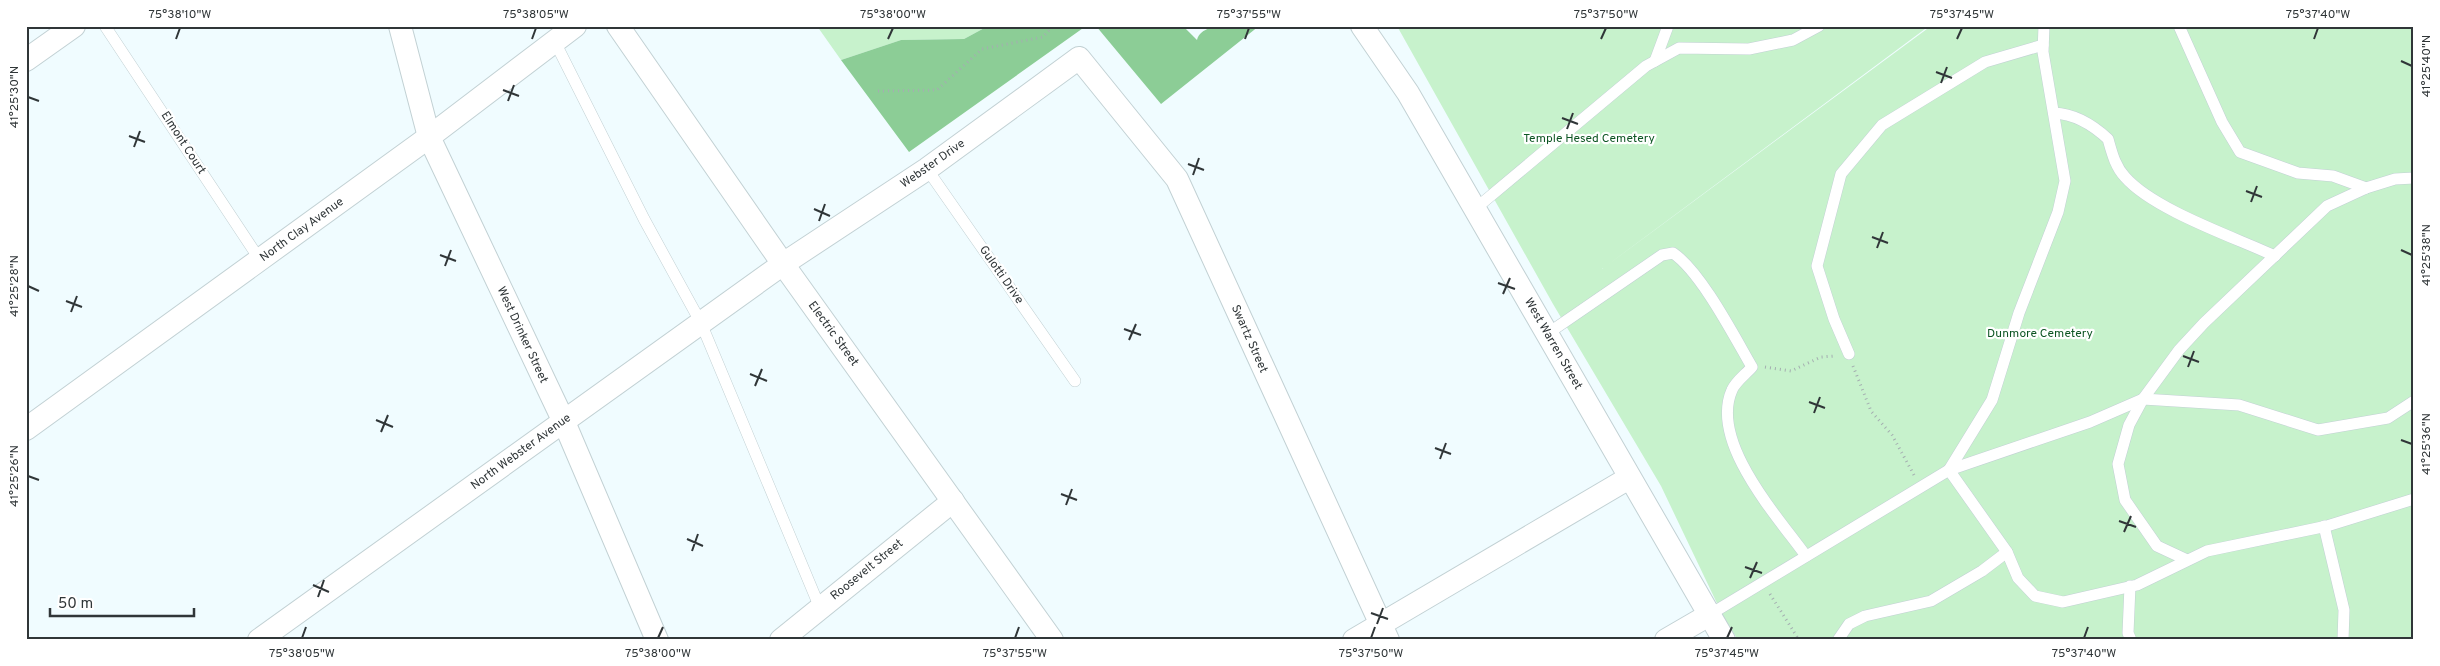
<svg xmlns="http://www.w3.org/2000/svg" width="2440" height="666" viewBox="0 0 2440 666" font-family="Overpass,sans-serif">
<style>
.green{fill:#c7f2cc}
.forest{fill:#8ccd96}
.lines{fill:none;stroke-linecap:round;stroke-linejoin:round}
.service-casing{stroke:#c2d1d4;stroke-width:12}
.minor-casing{stroke:#c2d1d4;stroke-width:24}
.path{stroke:#a4aeb0;stroke-width:3;stroke-dasharray:1 4;stroke-linecap:butt}
.service{stroke:#fff;stroke-width:11}
.minor{stroke:#fff;stroke-width:22}
.ticks{fill:none;stroke:#303638;stroke-width:2}
.labels{text-anchor:middle;dominant-baseline:central;stroke-width:4.5;stroke-linejoin:round;paint-order:stroke}
.park-label{font-size:12px;fill:#0d5523;stroke:#fff}
.street-label{font-size:12px;fill:#303638;stroke:#fff}
.neatline{fill:none;stroke:#303638;stroke-width:2}
.ticks-label{font-size:12px;text-anchor:middle;fill:#303638}
</style>
<rect width="100%" height="100%" fill="#f0fcff"/>
<g class="green">
<polygon points="817,26 988,26 964,39 901,40 841,60"/>
<polygon points="1397,26 1929,26 1602,269 1931,26 2414,26 2414,640 1738,640 1724,618 1661,486 1553,304"/>
</g>
<g class="forest">
<polygon points="988,26 1086,26 909,152 841,60 901,40 964,39"/>
<path d="M 1096,26 L 1183,26 L 1197,40 C 1202,20 1242,26 1259,26 L 1161,104 Z"/>
</g>
<g class="lines">
<defs>
<g id="service">
<polyline points="105,26 260,260"/>
<polyline points="2044,26 2043,52 2065,181 2058,212 2019,313 1992,400 1949,470 2007,552 2018,578 2035,596 2063,602 2137,585 2207,551 2327,526 2414,499"/>
<polyline points="2179,26 2222,122 2240,152 2298,173 2333,176 2366,188"/>
<polyline points="555,42 644,219 701,323 820,608"/>
<polyline points="1655,61 1668,26"/>
<path d="M 2054,113 C 2075,114 2093,125 2108,139 C 2112,153 2115,166 2125,177 C 2154,210 2234,237 2275,256"/>
<polyline points="927,169 1075,381"/>
<polyline points="1475,209 1646,66 1679,48 1749,49 1793,40 1819,26"/>
<path d="M 1547,334 L 1662,255 L 1673,253 C 1701,272 1734,336 1752,367 C 1746,374 1735,382 1732,390 C 1709,442 1778,517 1806,556"/>
<polyline points="1849,354 1834,319 1817,266 1841,174 1882,125 1985,62 2043,45"/>
<polyline points="2324,526 2344,610 2343,640"/>
<polyline points="2187,560 2157,546 2125,500 2118,464 2129,425 2143,399 2179,350 2204,323 2327,206 2366,188 2395,179 2414,178"/>
<polyline points="2130,586 2128,633 2131,640"/>
<polyline points="1709,615 1949,470 2090,422 2143,399 2239,405 2318,430 2388,418 2414,401"/>
<polyline points="1838,640 1849,624 1865,616 1931,601 1982,571 2007,552"/>
</g>
<g id="minor">
<polyline points="400,26 429,137 564,422 657,640"/>
<polyline points="618,26 783,264 1052,640"/>
<polyline points="1362,26 1408,93 1724,640"/>
<polyline points="26,60 74,26"/>
<polyline points="26,429 429,137 575,26"/>
<polyline points="259,640 783,264 927,169 1079,58 1177,179 1388,640"/>
<polyline points="781,640 953,501"/>
<polyline points="1354,640 1629,478"/>
<polyline points="1666,640 1709,615"/>
</g>
</defs>
<use href="#service" class="service-casing"/>
<use href="#minor" class="minor-casing"/>
<g class="path">
<polyline points="1188,26 1189,26"/>
<polyline points="878,91 937,90 982,49 1043,37 1053,26"/>
<polyline points="1853,366 1871,411 1892,435 1914,475"/>
<polyline points="1765,367 1791,371 1821,357 1835,356"/>
<polyline points="1770,594 1799,640"/>
</g>
<use href="#service" class="service"/>
<use href="#minor" class="minor"/>
</g>
<path class="ticks" d="M 176,39 L 180,28M 532,39 L 536,28M 888,39 L 893,28M 1245,39 L 1249,28M 1601,39 L 1606,28M 1957,39 L 1962,28M 2314,39 L 2318,28M 2401,61 L 2412,66M 1936,72 L 1952,78M 1941,83 L 1947,67M 503,90 L 519,96M 28,97 L 39,101M 508,101 L 514,85M 1562,118 L 1578,124M 1567,129 L 1573,113M 129,136 L 145,142M 134,147 L 140,131M 1188,164 L 1204,170M 1193,175 L 1199,158M 2246,191 L 2262,197M 2251,202 L 2257,186M 814,209 L 830,216M 819,221 L 825,204M 1872,237 L 1888,243M 1877,248 L 1883,232M 2401,250 L 2412,255M 440,255 L 456,261M 445,266 L 451,250M 1498,283 L 1515,289M 28,286 L 39,291M 1503,294 L 1510,278M 66,301 L 82,307M 71,312 L 77,296M 1124,329 L 1141,335M 1129,340 L 1136,324M 2183,356 L 2199,362M 2188,367 L 2194,351M 750,374 L 767,381M 755,386 L 762,369M 1809,402 L 1825,408M 1814,413 L 1820,397M 376,420 L 393,427M 381,432 L 388,415M 2401,440 L 2412,444M 1435,448 L 1451,454M 1440,459 L 1446,443M 28,476 L 39,480M 1061,494 L 1077,500M 1066,505 L 1072,489M 2119,521 L 2136,527M 2124,532 L 2131,516M 687,539 L 703,546M 692,551 L 698,534M 1745,567 L 1762,573M 1750,578 L 1757,562M 313,585 L 329,592M 318,597 L 324,580M 1371,613 L 1388,619M 1377,624 L 1383,608M 302,638 L 306,627M 658,638 L 663,627M 1015,638 L 1019,627M 1371,638 L 1375,627M 1727,638 L 1732,627M 2084,638 L 2088,627"/>
<g class="labels">
<g class="park-label">
<text x="1589" y="139">Temple Hesed Cemetery</text>
<text x="2040" y="334">Dunmore Cemetery</text>
</g>
<g class="street-label">
<text transform="translate(183 143) rotate(57)">Elmont Court</text>
<text transform="translate(933 164) rotate(-35)">Webster Drive</text>
<text transform="translate(302 230) rotate(-36)">North Clay Avenue</text>
<text transform="translate(1001 275) rotate(55)">Gulotti Drive</text>
<text transform="translate(833 334) rotate(54)">Electric Street</text>
<text transform="translate(522 335) rotate(65)">West Drinker Street</text>
<text transform="translate(1249 339) rotate(66)">Swartz Street</text>
<text transform="translate(1553 344) rotate(60)">West Warren Street</text>
<text transform="translate(521 452) rotate(-36)">North Webster Avenue</text>
<text transform="translate(867 570) rotate(-39)">Roosevelt Street</text>
</g>
</g>
<rect width="2440" height="666" fill="none" stroke="#ffffff" stroke-width="55"/>
<path d="M50 608v8h144v-8" fill="none" stroke="#303638" stroke-width="2.5"/>
<text x="58" y="608" font-size="15" fill="#303638" stroke="#ffffff" stroke-width="4" paint-order="stroke">50 m</text>
<rect x="28" y="28" width="2384" height="610" class="neatline"/>
<g class="ticks-label">
<text x="180" y="18">75°38'10"W</text>
<text x="536" y="18">75°38'05"W</text>
<text x="893" y="18">75°38'00"W</text>
<text x="1249" y="18">75°37'55"W</text>
<text x="1606" y="18">75°37'50"W</text>
<text x="1962" y="18">75°37'45"W</text>
<text x="2318" y="18">75°37'40"W</text>
<text transform="translate(2426 66) rotate(-90)" y="4">41°25'40"N</text>
<text transform="translate(14 97) rotate(-90)" y="4">41°25'30"N</text>
<text transform="translate(2426 255) rotate(-90)" y="4">41°25'38"N</text>
<text transform="translate(14 286) rotate(-90)" y="4">41°25'28"N</text>
<text transform="translate(2426 444) rotate(-90)" y="4">41°25'36"N</text>
<text transform="translate(14 476) rotate(-90)" y="4">41°25'26"N</text>
<text x="302" y="657">75°38'05"W</text>
<text x="658" y="657">75°38'00"W</text>
<text x="1015" y="657">75°37'55"W</text>
<text x="1371" y="657">75°37'50"W</text>
<text x="1727" y="657">75°37'45"W</text>
<text x="2084" y="657">75°37'40"W</text>
</g>
</svg>
